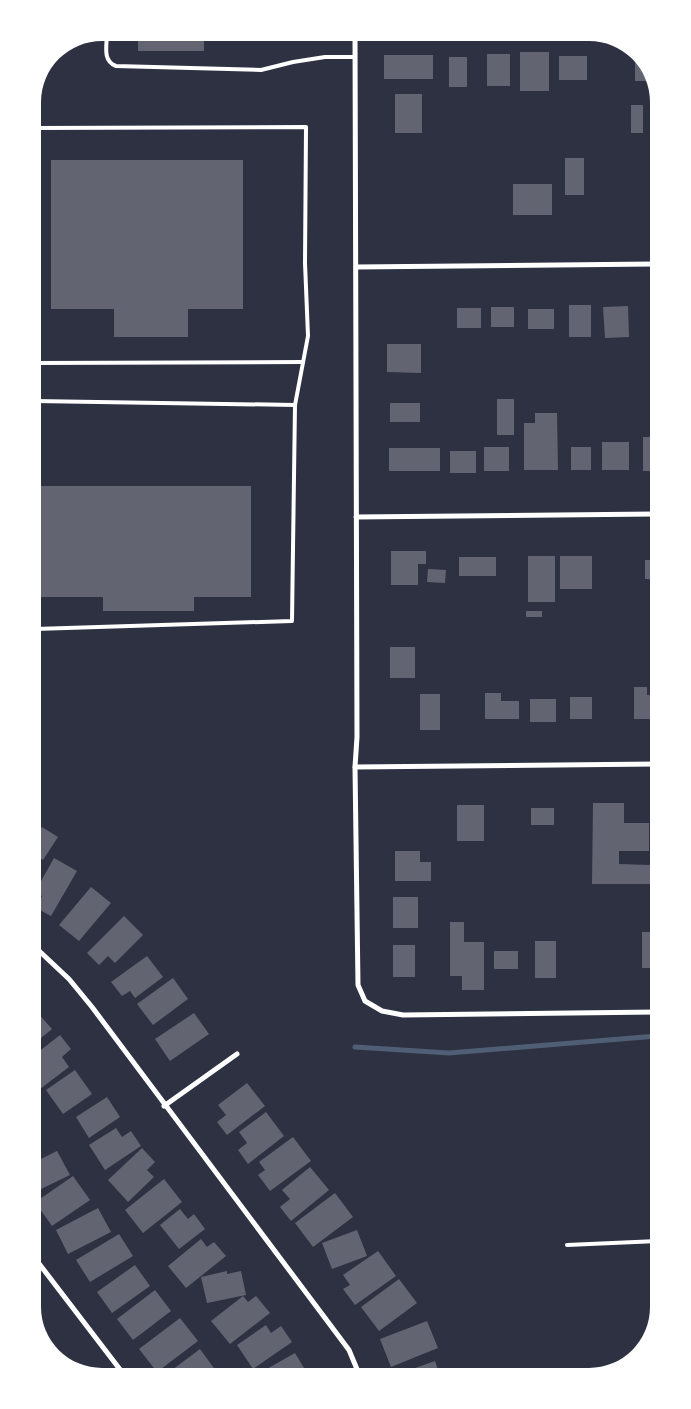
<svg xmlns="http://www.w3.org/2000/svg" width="691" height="1409" viewBox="0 0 691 1409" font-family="'Roboto Serif',serif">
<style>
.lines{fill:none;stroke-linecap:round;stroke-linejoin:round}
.stream{stroke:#4f5d75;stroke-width:5}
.building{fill:#626471}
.service{stroke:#fff;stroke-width:4}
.minor{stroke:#fff;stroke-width:5}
</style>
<rect width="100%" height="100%" fill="#2d3142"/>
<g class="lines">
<polyline class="stream" points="355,1047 449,1053 657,1036"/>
</g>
<g class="building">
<rect x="138" y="33" width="66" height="18"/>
<rect x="520" y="52" width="29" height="39"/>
<polygon points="635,52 653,76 653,81 635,81"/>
<rect x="487" y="54" width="23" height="32"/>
<rect x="384" y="55" width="49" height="24"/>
<rect x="559" y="56" width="28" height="24"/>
<rect x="449" y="57" width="18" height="30"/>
<rect x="395" y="94" width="27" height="39"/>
<rect x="631" y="105" width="12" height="28"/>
<rect x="565" y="158" width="19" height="37"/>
<polygon points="51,160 243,160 243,309 188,309 188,337 114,337 114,309 51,309"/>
<rect x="513" y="184" width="39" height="31"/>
<rect x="569" y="305" width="22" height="32"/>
<polygon points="628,306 629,337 605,338 603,307"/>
<rect x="491" y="307" width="23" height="20"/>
<rect x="457" y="308" width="24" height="20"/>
<rect x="528" y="309" width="26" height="20"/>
<polygon points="387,344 421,344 421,373 387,372"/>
<rect x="497" y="399" width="17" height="36"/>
<rect x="390" y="403" width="30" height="19"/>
<polygon points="535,413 557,413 558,470 524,470 524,423 535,423"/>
<rect x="643" y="437" width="12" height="34"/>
<rect x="602" y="442" width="27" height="28"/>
<rect x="484" y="447" width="25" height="24"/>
<rect x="571" y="447" width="20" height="23"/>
<rect x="389" y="448" width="51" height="23"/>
<rect x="450" y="451" width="26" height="22"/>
<polygon points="34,486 251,486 251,597 194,597 194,611 103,611 103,597 35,597"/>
<polygon points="391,551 426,551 426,564 418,564 418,585 391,585"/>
<rect x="528" y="556" width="27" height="46"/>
<rect x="560" y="556" width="32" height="33"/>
<rect x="459" y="557" width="37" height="19"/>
<rect x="645" y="560" width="10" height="19"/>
<polygon points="428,569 446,570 445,583 427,582"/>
<rect x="526" y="611" width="16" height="6"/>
<rect x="390" y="647" width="25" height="31"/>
<polygon points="634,687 647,687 647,695 656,695 656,719 634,719"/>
<polygon points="485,693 501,693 501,701 519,701 519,719 485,719"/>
<rect x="420" y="694" width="20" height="36"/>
<rect x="570" y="697" width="22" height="22"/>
<rect x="530" y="699" width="26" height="23"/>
<polygon points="593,803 624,803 624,823 649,823 649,851 619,851 619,864 650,865 650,884 592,884"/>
<rect x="457" y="805" width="27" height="36"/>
<rect x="531" y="808" width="23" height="17"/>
<polygon points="42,827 58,837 43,860 36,855 36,837"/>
<polygon points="395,851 420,851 420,862 431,862 431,881 395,881"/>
<polygon points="54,858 77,871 51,916 36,908 42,896 36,893 36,890"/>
<polygon points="91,887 111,903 79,941 59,925"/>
<rect x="393" y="897" width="25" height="31"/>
<polygon points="124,916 143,935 115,963 108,956 99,965 87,953"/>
<polygon points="450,922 464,922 464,942 484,942 484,990 462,990 462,976 450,976"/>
<rect x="642" y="932" width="15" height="36"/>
<rect x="535" y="941" width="21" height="37"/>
<rect x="393" y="945" width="22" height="32"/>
<rect x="494" y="951" width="24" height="18"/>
<polygon points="147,956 163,977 135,998 130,991 122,996 111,982"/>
<polygon points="173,978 188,999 153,1025 137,1004"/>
<polygon points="36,1011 52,1029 36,1042"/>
<polygon points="194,1013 209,1034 170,1061 155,1039"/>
<polygon points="60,1035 71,1049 62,1057 69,1067 40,1089 37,1084 37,1053"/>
<polygon points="75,1070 92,1094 63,1114 46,1090"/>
<polygon points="247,1083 265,1106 227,1135 217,1122 226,1115 218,1105"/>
<polygon points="107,1097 120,1117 89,1138 76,1117"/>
<polygon points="266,1112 284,1136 248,1164 238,1150 247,1143 239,1132"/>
<polygon points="116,1128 122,1137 131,1131 141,1146 105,1170 89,1145"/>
<polygon points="293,1137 311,1161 270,1191 258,1175 265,1170 259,1162"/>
<polygon points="142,1148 155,1162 147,1170 154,1177 128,1202 108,1180"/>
<polygon points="57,1151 70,1175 37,1191 37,1161"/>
<polygon points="310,1167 329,1190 291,1221 280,1207 290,1199 282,1190"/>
<polygon points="73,1176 90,1200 52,1226 37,1205 37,1201"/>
<polygon points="164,1179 182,1202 143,1233 125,1210"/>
<polygon points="335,1193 353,1217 313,1247 295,1223"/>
<polygon points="98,1208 111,1232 68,1254 56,1230"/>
<polygon points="180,1209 188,1219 194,1214 205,1229 179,1249 160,1225"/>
<polygon points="357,1230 367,1256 332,1269 322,1243"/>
<polygon points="119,1234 133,1256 90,1282 76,1260"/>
<polygon points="201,1239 207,1247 214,1242 226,1256 186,1288 168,1266"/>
<polygon points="378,1251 396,1276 355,1305 343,1289 350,1285 343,1275"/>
<polygon points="135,1265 150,1286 112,1313 97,1292"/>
<polygon points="227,1271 227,1274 241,1271 246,1295 207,1303 201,1277"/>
<polygon points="399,1279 417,1303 379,1331 361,1307"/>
<polygon points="155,1290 171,1311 133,1340 117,1319"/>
<polygon points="243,1296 248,1302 256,1296 270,1313 230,1344 211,1321"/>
<polygon points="180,1318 198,1341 157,1372 139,1349"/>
<polygon points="427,1321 438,1348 391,1367 380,1339"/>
<polygon points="266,1325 271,1333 281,1326 292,1342 253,1369 237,1345"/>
<polygon points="39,1331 59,1353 55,1356 38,1333"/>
<polygon points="200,1349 216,1371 210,1375 164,1376"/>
<polygon points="295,1353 304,1368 296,1374 259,1375 258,1374"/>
<polygon points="435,1361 439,1373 401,1373"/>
</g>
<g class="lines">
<g class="service">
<path d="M 107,33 C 107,45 102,61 116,66 L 261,70 L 293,62 L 325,57 L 355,57"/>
<polyline points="33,128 306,127 305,263 308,336 295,405 292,621 35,629"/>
<polyline points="34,363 303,362"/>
<polyline points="34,401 295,405"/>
<polyline points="567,1245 658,1241"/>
</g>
<g class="minor">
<polyline points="355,33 357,737 355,767 358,985 365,1001 382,1011 403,1015 657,1012"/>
<polyline points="356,267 654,264"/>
<polyline points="356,517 655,514"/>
<polyline points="355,767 656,764"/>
<polyline points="36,948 69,979 92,1007 349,1350 359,1374"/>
<polyline points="164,1106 237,1054"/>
<polyline points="37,1261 125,1376"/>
</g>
</g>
<path d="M0 0H691V1409H0ZM102 41H589A61 61 0 0 1 650 102V1307A61 61 0 0 1 589 1368H102A61 61 0 0 1 41 1307V102A61 61 0 0 1 102 41Z" fill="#fff" fill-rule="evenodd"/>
</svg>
